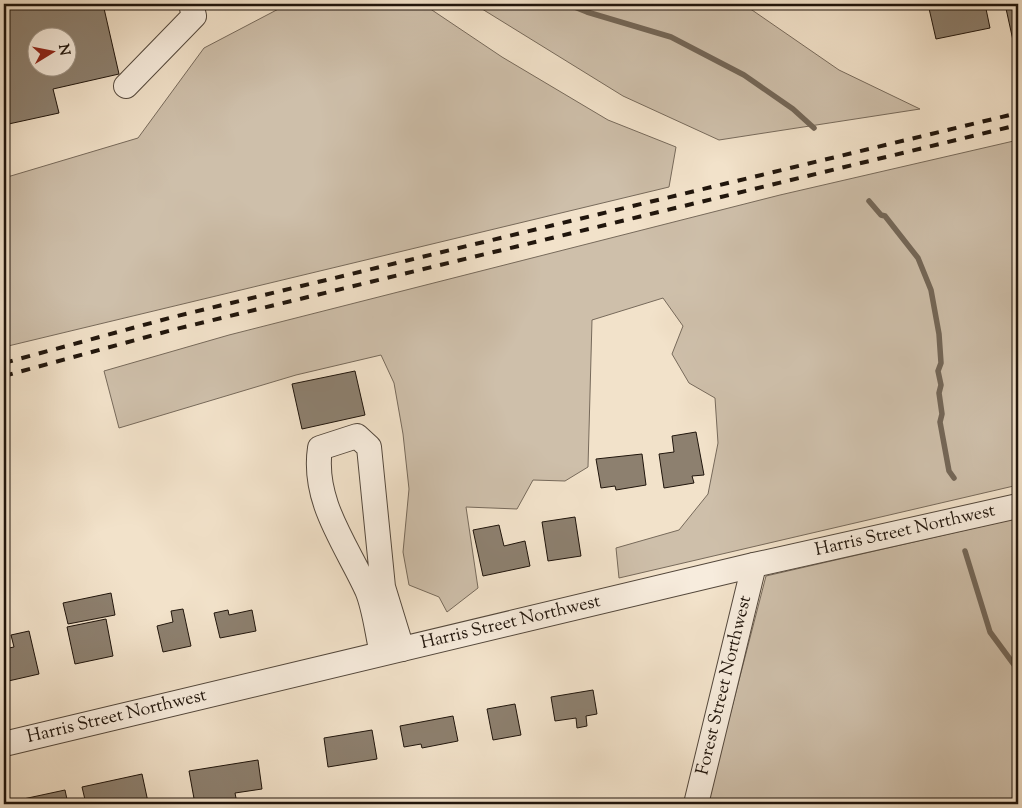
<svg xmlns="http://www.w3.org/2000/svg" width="1022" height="808" viewBox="0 0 1022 808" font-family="'Sorts Mill Goudy',serif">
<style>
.green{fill:#cebfaa;stroke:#776a5b}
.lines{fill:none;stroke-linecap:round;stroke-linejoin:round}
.stream{stroke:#736657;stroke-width:5.5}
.building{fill:#8d806f;stroke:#20150c;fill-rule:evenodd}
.minor-casing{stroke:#54483c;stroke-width:26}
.minor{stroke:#f7ecdd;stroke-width:24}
.rail{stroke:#20150c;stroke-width:4;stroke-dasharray:9 9;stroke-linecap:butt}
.labels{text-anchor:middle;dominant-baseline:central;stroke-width:5;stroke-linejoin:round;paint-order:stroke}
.street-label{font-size:18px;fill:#20150c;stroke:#f7ecdd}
</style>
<rect width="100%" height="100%" fill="#f2e2ca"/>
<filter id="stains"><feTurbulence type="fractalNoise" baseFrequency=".004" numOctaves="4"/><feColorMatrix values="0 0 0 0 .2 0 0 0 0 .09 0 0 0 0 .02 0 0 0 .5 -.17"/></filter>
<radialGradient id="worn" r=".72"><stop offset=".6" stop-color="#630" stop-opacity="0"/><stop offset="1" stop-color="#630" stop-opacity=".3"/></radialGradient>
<g class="green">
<polygon points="288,4 423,4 502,57 608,120 676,147 669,187 4,347 4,178 138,138 204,48"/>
<polygon points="474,4 740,4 752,10 839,70 920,109 719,140 623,96"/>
<polygon points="1018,140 1018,485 619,578 616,548 679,530 708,494 718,443 715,398 689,383 672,354 683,326 663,298 592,320 588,467 565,481 533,480 517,509 466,507 478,588 447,612 439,597 409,585 403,552 409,489 403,434 394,383 381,355 296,375 119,428 104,371 229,335 780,195"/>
<polygon points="1018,518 1018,804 707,804 766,576"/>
</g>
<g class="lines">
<g class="stream">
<polyline points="567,4 587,12 671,37 744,75 793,109 814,128"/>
<polyline points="869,201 881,215 885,216 918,258 931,290 939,334 941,363 938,371 941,385 939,393 942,414 940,422 949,471 954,478"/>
<polyline points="965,551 990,632 1018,670"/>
</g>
</g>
<g class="building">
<path d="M 4,4 L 103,4 L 119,74 L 53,89 L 59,113 L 4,125 ZM 38,38 L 68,38 L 68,68 L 38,68 Z"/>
<polygon points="928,4 985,4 990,28 936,39"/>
<polygon points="1005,4 1018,4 1018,44 1014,45"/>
<polygon points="355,371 365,415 302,429 292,384"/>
<polygon points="696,432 704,475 692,476 694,483 664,488 659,454 674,452 672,436"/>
<polygon points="642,454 646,485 616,490 615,486 601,488 596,459"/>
<polygon points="575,517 581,556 548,561 542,522"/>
<polygon points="499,525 504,546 525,541 530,566 483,576 473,530"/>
<polygon points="111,593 115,615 68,624 63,603"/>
<polygon points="183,609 191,646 163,652 157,626 173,622 171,611"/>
<polygon points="228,610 229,615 252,610 256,631 220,638 214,613"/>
<polygon points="106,619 113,656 75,664 67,627"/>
<polygon points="29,631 39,674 4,682 4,649 14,647 11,635"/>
<polygon points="593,690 597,714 586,716 587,726 577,728 576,718 555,721 551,697"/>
<polygon points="515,704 521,735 493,740 487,709"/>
<polygon points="453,716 458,741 422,748 421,744 404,747 400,726"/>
<polygon points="372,730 377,759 328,767 324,738"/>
<polygon points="258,760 262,789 235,793 237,803 195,804 189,771"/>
<polygon points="142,774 148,802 136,804 86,804 82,787"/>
<polygon points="65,790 68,804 15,804 14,801"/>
</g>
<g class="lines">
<defs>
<g id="minor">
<polyline points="126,86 194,16 191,4"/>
<path d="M 382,653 C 377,633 375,609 367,590 C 346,544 312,501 320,448 L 357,436 L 369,447 L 383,587 L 402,649"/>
<path id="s1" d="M 4,744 L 754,565 L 1018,506"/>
<path id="s2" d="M 696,804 L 754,565"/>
</g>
</defs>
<use href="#minor" class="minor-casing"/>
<use href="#minor" class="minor"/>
<g class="rail">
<polyline points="4,363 173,317 1018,113"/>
<polyline points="4,376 176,329 1018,125"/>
</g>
</g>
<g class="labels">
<g class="street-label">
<text stroke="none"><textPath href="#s1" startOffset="926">Harris Street Northwest</textPath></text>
<text stroke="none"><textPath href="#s1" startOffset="521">Harris Street Northwest</textPath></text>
<text stroke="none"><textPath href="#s2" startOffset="122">Forest Street Northwest</textPath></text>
<text stroke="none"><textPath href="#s1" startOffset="116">Harris Street Northwest</textPath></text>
</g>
</g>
<rect width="1022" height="808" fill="none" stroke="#f2e2ca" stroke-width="20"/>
<rect x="5" y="5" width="1012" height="798" fill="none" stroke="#20150c" stroke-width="2.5"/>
<rect x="10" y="10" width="1002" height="788" fill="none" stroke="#20150c"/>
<g transform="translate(52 52) rotate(80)"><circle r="24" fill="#f7ecdd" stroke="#a19689"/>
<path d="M0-4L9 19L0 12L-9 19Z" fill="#8f2418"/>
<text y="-8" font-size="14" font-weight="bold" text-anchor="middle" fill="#20150c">N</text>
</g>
<rect width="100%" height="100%" filter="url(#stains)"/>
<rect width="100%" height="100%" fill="url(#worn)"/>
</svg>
